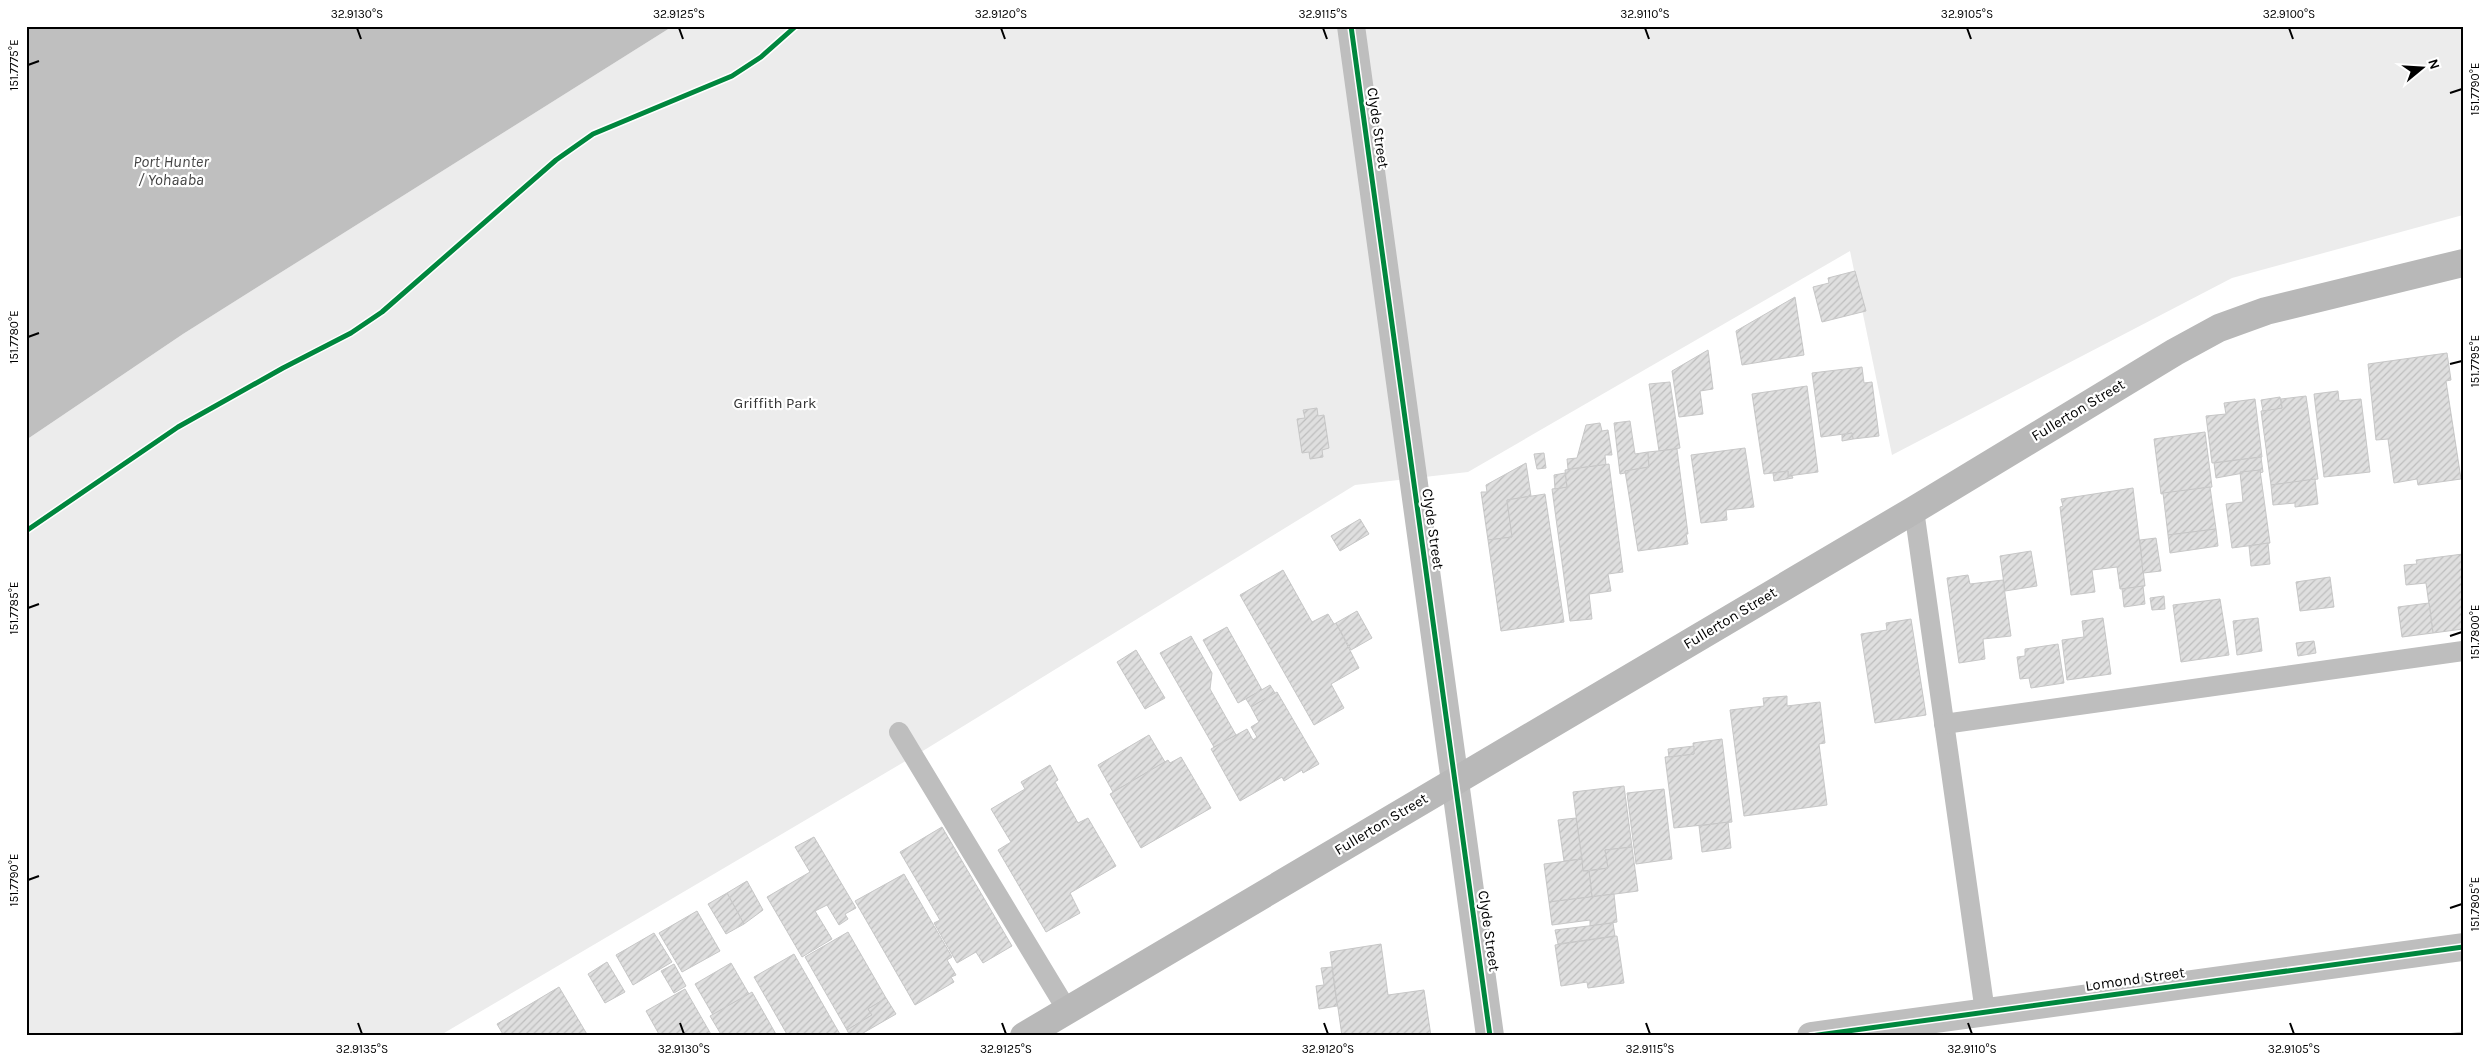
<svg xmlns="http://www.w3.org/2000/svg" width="2489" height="1062" viewBox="0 0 2489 1062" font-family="Karla,sans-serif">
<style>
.green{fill:#ececec}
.water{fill:#bfbfbf}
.building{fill:url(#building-hatch);stroke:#c7c7c7}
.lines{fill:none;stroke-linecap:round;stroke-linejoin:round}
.service{stroke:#bebebe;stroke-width:20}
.minor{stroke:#bebebe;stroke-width:28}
.secondary{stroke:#b8b8b8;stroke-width:28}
.cycleway-casing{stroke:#fff;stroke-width:8}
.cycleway{stroke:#00873e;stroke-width:5}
.ticks{fill:none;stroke:#000;stroke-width:2}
.labels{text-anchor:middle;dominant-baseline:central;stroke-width:4.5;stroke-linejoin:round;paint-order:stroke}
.street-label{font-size:15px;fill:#000;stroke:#fff}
.park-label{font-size:15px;fill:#333;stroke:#fff}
.water-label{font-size:16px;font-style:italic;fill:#444;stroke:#fff}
.neatline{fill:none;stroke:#000;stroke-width:2}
.ticks-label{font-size:12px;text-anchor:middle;fill:#000}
</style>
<defs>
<pattern id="building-hatch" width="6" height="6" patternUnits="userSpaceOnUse" patternTransform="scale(1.25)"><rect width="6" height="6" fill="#dfdfdf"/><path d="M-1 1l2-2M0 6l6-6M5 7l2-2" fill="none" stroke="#bebebe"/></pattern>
</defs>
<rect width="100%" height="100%" fill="#fff"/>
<polygon class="green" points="673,26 2463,26 2463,215 2232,278 1892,455 1850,251 1468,472 1355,485 926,749 439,1036 26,1036 26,440 183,334"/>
<polygon class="water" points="26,26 673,26 183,334 26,440"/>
<g class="building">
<polygon points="1855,271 1866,311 1822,322 1813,287 1829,283 1828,278"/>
<polygon points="1795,297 1804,355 1742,365 1736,331"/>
<polygon points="1708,350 1713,389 1700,391 1703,414 1679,417 1672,371"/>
<polygon points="2447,353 2451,380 2446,381 2461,479 2418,485 2417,479 2394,483 2388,439 2376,440 2368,364"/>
<polygon points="1862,367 1864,383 1872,382 1879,436 1853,439 1852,433 1821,437 1812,373"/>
<polygon points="1670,382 1680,448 1659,451 1649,384"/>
<polygon points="1807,386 1818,472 1788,476 1788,471 1764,474 1752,394"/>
<polygon points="2338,391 2339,401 2361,399 2370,472 2324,477 2314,394"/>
<polygon points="2306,396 2318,479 2271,485 2261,411 2282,408 2281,399"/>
<polygon points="2280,397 2282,408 2263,411 2261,400"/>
<polygon points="2255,399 2262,457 2212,463 2206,416 2226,414 2224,403"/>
<polygon points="1317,408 1318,416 1324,415 1329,448 1322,450 1323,457 1310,459 1309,452 1302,453 1297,419 1305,418 1303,410"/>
<polygon points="1630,421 1635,454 1648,452 1649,467 1625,471 1625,473 1620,474 1614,423"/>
<polygon points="1600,423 1602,431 1608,430 1612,455 1605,455 1606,465 1568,469 1567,459 1577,458 1586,425"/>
<polygon points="2205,432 2212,487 2161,494 2154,439"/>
<polygon points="1852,433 1853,439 1842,441 1842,435"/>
<polygon points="1745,448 1754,507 1726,510 1727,520 1701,523 1691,455"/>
<polygon points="1677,449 1688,534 1686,534 1688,544 1638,551 1625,471 1649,467 1648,452"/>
<polygon points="1544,453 1546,468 1537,469 1534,454"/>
<polygon points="2261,457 2263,472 2260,473 2260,470 2216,478 2214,463"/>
<polygon points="1526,463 1531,496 1507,500 1512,537 1488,540 1481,492 1487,492 1486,485"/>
<polygon points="1609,464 1623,572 1608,574 1611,591 1589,594 1592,619 1570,621 1552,489 1567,487 1565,470"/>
<polygon points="2260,470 2270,543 2232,548 2226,504 2243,502 2240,472"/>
<polygon points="1788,471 1788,476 1792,476 1793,478 1774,481 1773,473"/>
<polygon points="1565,473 1567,487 1555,489 1554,475"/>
<polygon points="2315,479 2318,504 2295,507 2295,503 2273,505 2271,485"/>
<polygon points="2210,487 2216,529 2168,535 2163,493"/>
<polygon points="2133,488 2145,586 2120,589 2117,567 2092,570 2095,592 2071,595 2060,507 2063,506 2061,499"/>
<polygon points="1545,494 1564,622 1501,631 1488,540 1512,537 1507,500"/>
<polygon points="1360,519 1369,534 1340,551 1331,536"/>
<polygon points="2216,529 2218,546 2170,553 2168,535"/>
<polygon points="2156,538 2161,571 2143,573 2140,540"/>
<polygon points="2268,543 2270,564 2251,566 2249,546"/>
<polygon points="2031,551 2037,586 2005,591 2000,556"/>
<polygon points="2463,554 2463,629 2433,633 2426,583 2406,585 2404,565 2417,564 2416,560"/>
<polygon points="1283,570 1312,622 1328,614 1334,624 1336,623 1359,668 1331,684 1344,708 1314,725 1240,595"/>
<polygon points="1968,575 1970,584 2003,580 2011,636 1983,639 1985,659 1959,663 1947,578"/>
<polygon points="2330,577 2334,607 2300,611 2296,582"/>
<polygon points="2143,586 2145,604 2124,607 2122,589"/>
<polygon points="2164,596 2165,609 2152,610 2150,598"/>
<polygon points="2220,599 2229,655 2181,662 2173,605"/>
<polygon points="2429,603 2433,633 2402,637 2398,607"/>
<polygon points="1357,611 1372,638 1351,650 1336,623"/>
<polygon points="2103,618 2111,674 2067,680 2062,640 2084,637 2082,621"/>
<polygon points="2258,618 2262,651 2237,655 2233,621"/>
<polygon points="1911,619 1926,715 1875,723 1861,634 1887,630 1886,623"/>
<polygon points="1227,627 1262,690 1238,703 1203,640"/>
<polygon points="1191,636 1212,673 1210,689 1236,735 1214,747 1160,653"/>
<polygon points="2314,641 2316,653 2298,656 2296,643"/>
<polygon points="2058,644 2064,683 2031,688 2029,678 2020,679 2017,657 2025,656 2025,649"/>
<polygon points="1136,650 1165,698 1145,709 1117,662"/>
<polygon points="1270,685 1275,693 1251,707 1246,699"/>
<polygon points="1277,692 1319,764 1303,773 1302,770 1284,781 1282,777 1240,801 1211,749 1247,729 1253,740 1257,737 1251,727 1259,722 1251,707"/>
<polygon points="1787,696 1787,706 1820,702 1825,743 1819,744 1827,805 1744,816 1730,710 1764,706 1763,698"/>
<polygon points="1149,735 1165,762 1113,792 1098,765"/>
<polygon points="1722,739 1732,822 1674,828 1665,757 1694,754 1693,743"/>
<polygon points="1694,746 1694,754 1669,757 1668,749"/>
<polygon points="1181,757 1211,808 1141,848 1110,794 1168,760 1170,763"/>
<polygon points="1050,765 1058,780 1055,782 1078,823 1088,818 1116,866 1070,893 1080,913 1046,932 998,850 1011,842 991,809 1025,789 1021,782"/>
<polygon points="1624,786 1632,847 1605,850 1608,868 1583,871 1573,792"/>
<polygon points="1664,789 1672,859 1636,864 1627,793"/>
<polygon points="1576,818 1582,859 1564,861 1558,820"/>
<polygon points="1728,822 1731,848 1702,852 1699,826"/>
<polygon points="942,827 1012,946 983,963 976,952 957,963 934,923 940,920 900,852"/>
<polygon points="814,837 856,908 845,914 848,919 839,925 827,905 815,911 832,939 802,957 767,897 810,872 795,847"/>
<polygon points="1632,847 1638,891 1592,897 1589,871 1608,868 1605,850"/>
<polygon points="1582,859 1583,871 1589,871 1592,897 1549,902 1544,864"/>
<polygon points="904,874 952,957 947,960 956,975 951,977 954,982 915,1005 855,901"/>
<polygon points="747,881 763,910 744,924 727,893"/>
<polygon points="727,893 744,924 726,934 708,904"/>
<polygon points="1614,894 1617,922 1590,926 1590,920 1552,925 1549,902"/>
<polygon points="697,911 720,951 682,972 659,933"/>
<polygon points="1613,923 1615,936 1558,944 1555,930"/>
<polygon points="848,932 886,998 868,1009 872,1015 847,1030 805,957"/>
<polygon points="654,933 672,962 633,985 616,955"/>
<polygon points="1617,936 1624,983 1588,988 1587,982 1561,986 1555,945"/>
<polygon points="1381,944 1388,995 1424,990 1431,1036 1342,1036 1330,952"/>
<polygon points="794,954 841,1036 788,1036 754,977"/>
<polygon points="607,962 625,992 605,1003 588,974"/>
<polygon points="731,963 749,994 713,1015 695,984"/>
<polygon points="674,964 686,986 674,993 661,971"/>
<polygon points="1332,967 1337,1006 1319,1009 1316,986 1324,985 1321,968"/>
<polygon points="559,987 588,1036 504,1036 497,1024"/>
<polygon points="685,989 712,1036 660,1036 646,1011"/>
<polygon points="752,992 777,1036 722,1036 710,1016"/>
<polygon points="886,998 896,1014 858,1036 850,1036 847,1030 872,1015 868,1009"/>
<polygon points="2463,1032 2463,1036 2447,1036 2447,1034"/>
</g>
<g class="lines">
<g class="service">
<polyline points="1914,510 1985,1012"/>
<polyline points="1944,724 2463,651"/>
<polyline points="899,732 1067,1010"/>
</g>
<g class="minor">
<polyline points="1351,26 1490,1036"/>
<polyline points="1811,1036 2463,947"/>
</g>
<polyline class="secondary" points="1024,1036 1914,510 2175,352 2219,328 2266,311 2463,263"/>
<defs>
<g id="cycleway">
<polyline points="1351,26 1490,1036"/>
<polyline points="26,531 178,427 283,368 351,333 382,312 556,160 593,134 732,76 761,57 796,26"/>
<polyline points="1811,1036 2463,947"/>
</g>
</defs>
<use href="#cycleway" class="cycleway-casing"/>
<use href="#cycleway" class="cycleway"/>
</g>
<path class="ticks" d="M 357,28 L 361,39M 679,28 L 683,39M 1001,28 L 1005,39M 1323,28 L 1327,39M 1645,28 L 1649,39M 1967,28 L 1971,39M 2289,28 L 2293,39M 28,65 L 39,61M 2450,93 L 2462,89M 28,337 L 39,333M 2450,364 L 2462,361M 28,608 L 39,604M 2450,636 L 2462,632M 28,880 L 39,876M 2450,908 L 2462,904M 358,1023 L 362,1034M 680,1023 L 684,1034M 1002,1023 L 1006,1034M 1324,1023 L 1328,1034M 1646,1023 L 1650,1034M 1968,1023 L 1972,1034M 2290,1023 L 2294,1034"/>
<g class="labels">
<g class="street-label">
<text transform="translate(1378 128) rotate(82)">Clyde Street</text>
<text transform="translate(2078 410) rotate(-31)">Fullerton Street</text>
<text transform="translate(1433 529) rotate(82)">Clyde Street</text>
<text transform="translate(1730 618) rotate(-31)">Fullerton Street</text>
<text transform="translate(1381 824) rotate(-31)">Fullerton Street</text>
<text transform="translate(1489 931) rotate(82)">Clyde Street</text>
<text transform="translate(2135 979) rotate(-8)">Lomond Street</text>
</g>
<g class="park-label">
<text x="775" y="403">Griffith Park</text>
</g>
<g class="water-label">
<text x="171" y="161">Port Hunter<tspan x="171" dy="18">/ Yohaaba</tspan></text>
</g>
</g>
<rect width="2489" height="1062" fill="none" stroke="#ffffff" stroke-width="55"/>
<g transform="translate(2422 68) rotate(72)" stroke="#ffffff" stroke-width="4" paint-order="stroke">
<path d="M0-4L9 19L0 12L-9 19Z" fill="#000000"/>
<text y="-8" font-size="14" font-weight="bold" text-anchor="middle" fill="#000000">N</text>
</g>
<rect x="28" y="28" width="2434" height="1006" class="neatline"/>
<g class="ticks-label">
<text x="357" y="18">32.9130°S</text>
<text x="679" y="18">32.9125°S</text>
<text x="1001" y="18">32.9120°S</text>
<text x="1323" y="18">32.9115°S</text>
<text x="1645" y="18">32.9110°S</text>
<text x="1967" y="18">32.9105°S</text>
<text x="2289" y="18">32.9100°S</text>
<text transform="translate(14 65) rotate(-90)" y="4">151.7775°E</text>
<text transform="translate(2475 89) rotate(-90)" y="4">151.7790°E</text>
<text transform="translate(14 337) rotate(-90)" y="4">151.7780°E</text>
<text transform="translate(2475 361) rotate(-90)" y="4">151.7795°E</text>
<text transform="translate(14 608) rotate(-90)" y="4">151.7785°E</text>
<text transform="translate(2475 632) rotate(-90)" y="4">151.7800°E</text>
<text transform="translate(14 880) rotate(-90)" y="4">151.7790°E</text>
<text transform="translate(2475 904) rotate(-90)" y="4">151.7805°E</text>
<text x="362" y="1053">32.9135°S</text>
<text x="684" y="1053">32.9130°S</text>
<text x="1006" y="1053">32.9125°S</text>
<text x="1328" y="1053">32.9120°S</text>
<text x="1650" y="1053">32.9115°S</text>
<text x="1972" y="1053">32.9110°S</text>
<text x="2294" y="1053">32.9105°S</text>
</g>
</svg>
